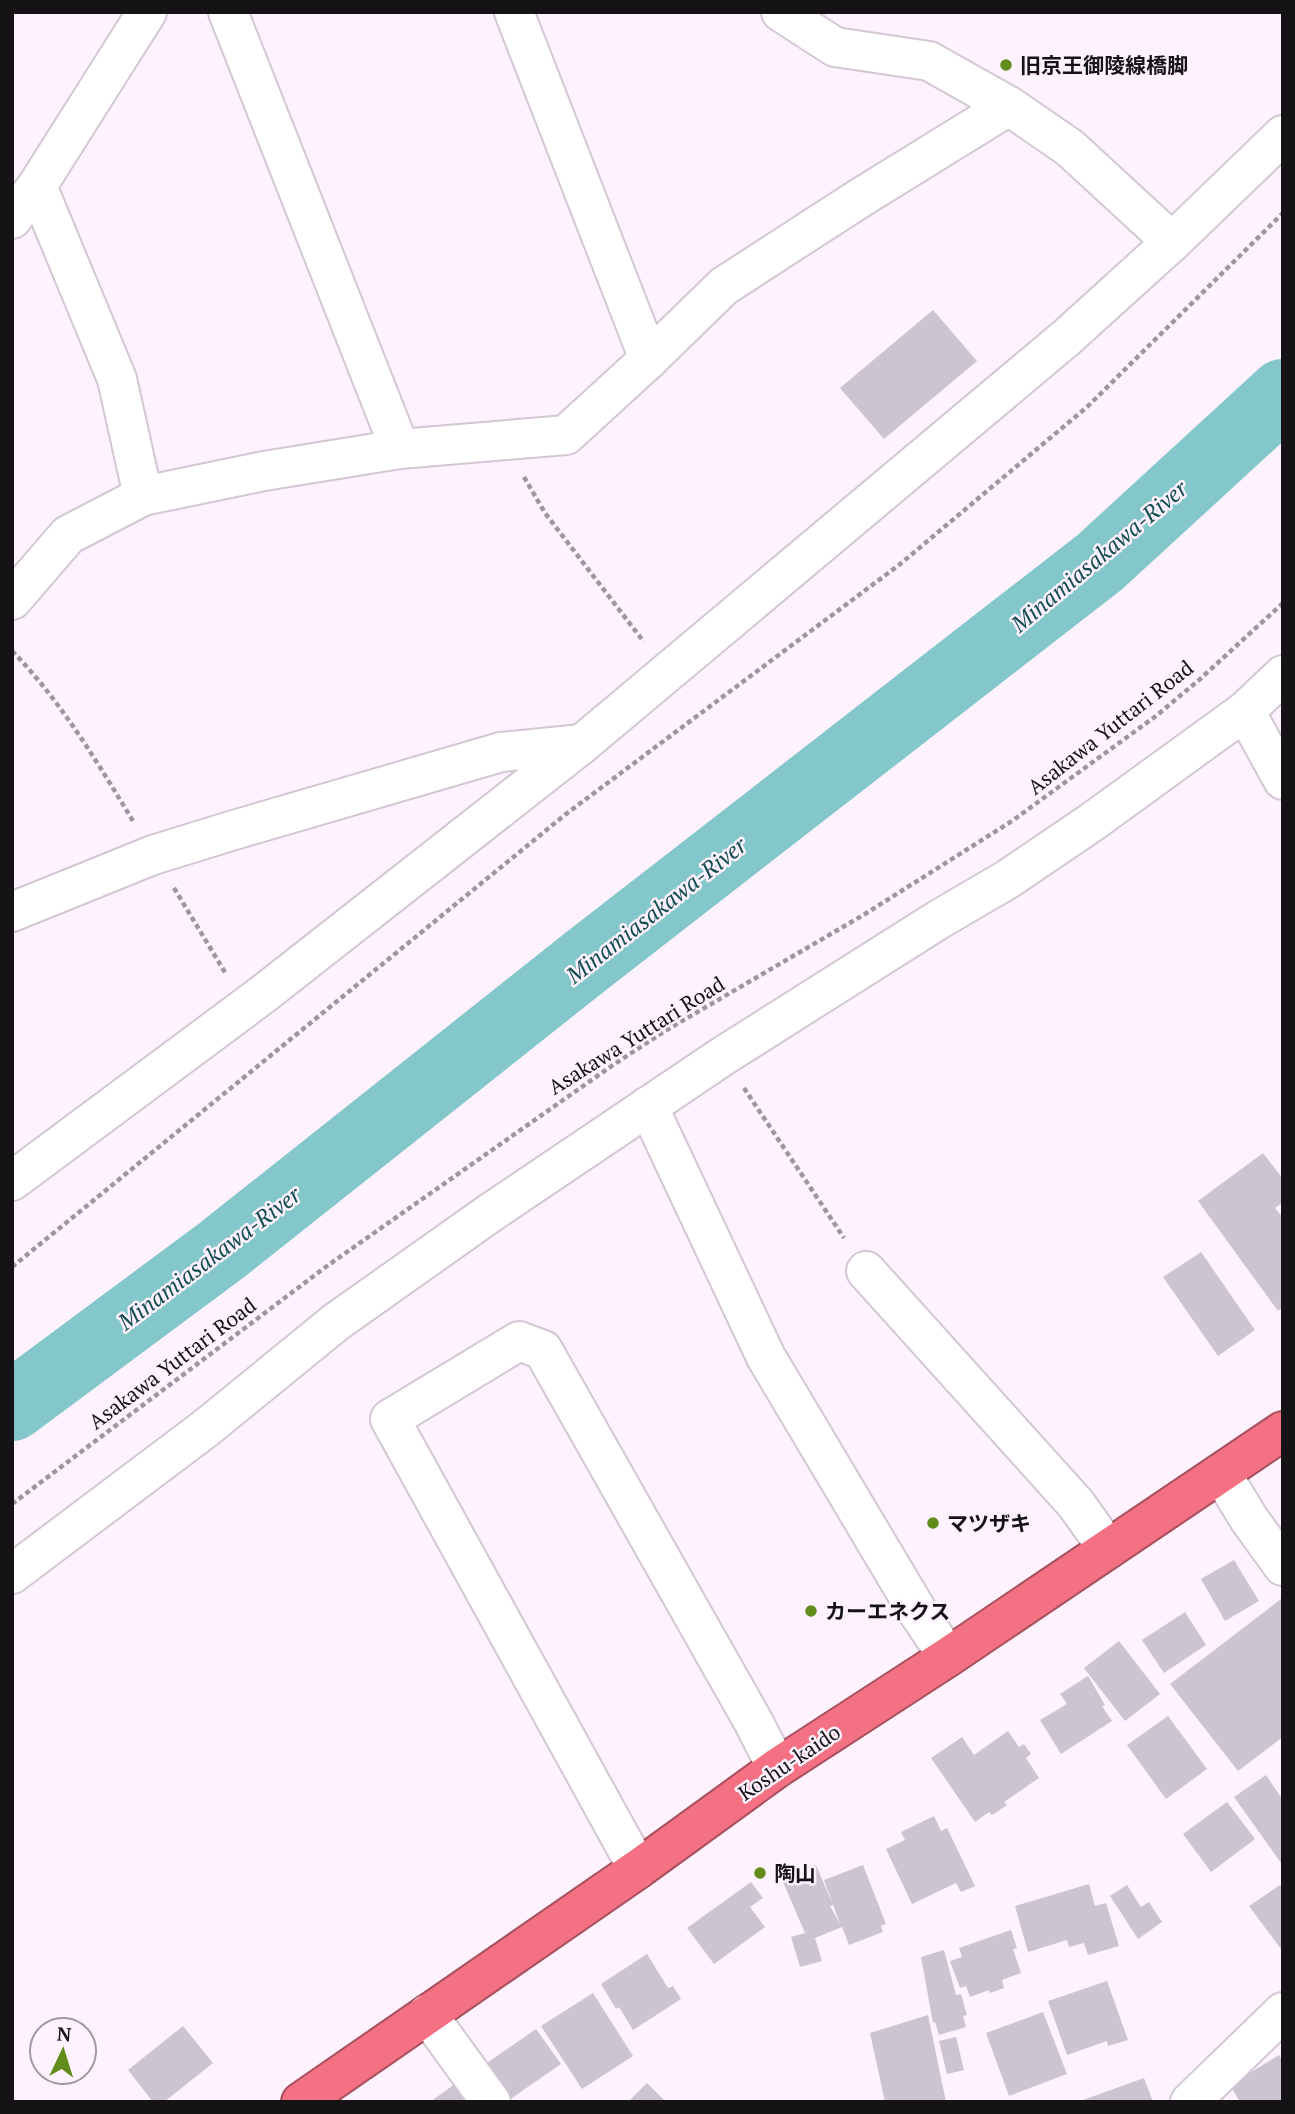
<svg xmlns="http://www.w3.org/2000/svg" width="1295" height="2114" viewBox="0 0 1295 2114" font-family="'PT Serif','Noto Sans JP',serif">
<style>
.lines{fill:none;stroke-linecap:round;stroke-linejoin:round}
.river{stroke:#83c7cb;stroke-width:70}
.building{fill:#ccc4d1}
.minor-casing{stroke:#d2c7d2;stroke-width:42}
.highway-casing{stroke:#a64f5d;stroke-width:42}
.path{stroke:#9e969f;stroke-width:4.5;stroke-dasharray:5 3.5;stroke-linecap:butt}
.minor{stroke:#fff;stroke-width:38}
.highway{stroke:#f47083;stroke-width:38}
.poi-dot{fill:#628d1d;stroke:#fdf2fe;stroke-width:2.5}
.labels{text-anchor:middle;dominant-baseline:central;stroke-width:5;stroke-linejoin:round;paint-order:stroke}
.poi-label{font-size:21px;font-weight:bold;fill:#161317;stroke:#fdf2fe;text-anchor:start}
.street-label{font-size:21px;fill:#161317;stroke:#fdf2fe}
.water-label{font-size:23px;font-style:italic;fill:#114d51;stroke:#fdf2fe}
</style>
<rect width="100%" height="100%" fill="#fdf2fe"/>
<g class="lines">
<polyline class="river" points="12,1406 222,1250 585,962 1100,562 1283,394"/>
</g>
<g class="building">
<polygon points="933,310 977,361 884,439 840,388"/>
<polygon points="1263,1153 1283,1179 1283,1202 1275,1208 1283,1218 1283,1307 1278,1311 1198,1201"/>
<polygon points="1201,1252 1255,1330 1218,1356 1163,1277"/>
<polygon points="1234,1560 1259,1601 1225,1621 1201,1579"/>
<polygon points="1281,1599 1283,1602 1283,1737 1238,1771 1170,1684"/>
<polygon points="1185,1612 1206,1645 1164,1673 1142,1640"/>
<polygon points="1119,1641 1160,1694 1125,1721 1084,1668"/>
<polygon points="1088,1676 1105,1705 1102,1706 1112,1721 1061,1754 1040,1720 1067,1704 1060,1694"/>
<polygon points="1168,1716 1207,1769 1166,1799 1127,1745"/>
<polygon points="1008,1731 1019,1747 1024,1744 1031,1754 1026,1758 1039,1778 1004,1802 1007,1805 992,1815 989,1812 975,1822 931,1758 962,1737 974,1755"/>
<polygon points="1266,1775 1283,1800 1281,1863 1234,1797"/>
<polygon points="1227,1802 1255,1839 1211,1872 1183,1834"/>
<polygon points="934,1816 941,1831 947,1828 975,1886 961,1892 956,1883 912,1904 886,1849 905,1840 901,1832"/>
<polygon points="816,1865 833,1905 830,1906 840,1924 824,1880 863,1865 886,1924 881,1926 883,1932 849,1945 842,1927 815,1938 822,1961 800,1967 791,1937 805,1933 780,1875 793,1870 795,1874"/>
<polygon points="751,1882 763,1898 750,1907 765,1927 714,1964 687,1928"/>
<polygon points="1089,1884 1095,1906 1106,1903 1119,1946 1088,1955 1084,1943 1069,1947 1067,1940 1028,1952 1015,1906"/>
<polygon points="1127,1885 1141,1907 1149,1902 1162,1922 1138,1939 1110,1896"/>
<polygon points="1280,1885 1283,1889 1283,1947 1281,1949 1249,1906"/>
<polygon points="1011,1930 1017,1948 1013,1949 1021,1973 1002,1980 1004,1988 990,1993 989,1990 970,1997 966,1986 960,1988 950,1961 962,1957 959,1948"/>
<polygon points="944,1950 956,1995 961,1994 967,2015 963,2016 966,2027 939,2035 935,2022 933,2023 921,1957"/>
<polygon points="647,1954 668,1988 673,1986 681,1999 633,2030 619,2007 616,2009 601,1984"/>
<polygon points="1107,1981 1128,2040 1108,2046 1107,2041 1067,2055 1048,2001"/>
<polygon points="593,1993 633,2056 582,2089 541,2026"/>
<polygon points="1043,2012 1067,2074 1009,2096 986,2033"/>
<polygon points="928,2015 946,2102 885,2102 870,2033"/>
<polygon points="183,2026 213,2063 164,2102 153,2102 128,2070"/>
<polygon points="536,2029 561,2064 509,2100 484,2065"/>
<polygon points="956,2037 964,2070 947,2074 939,2041"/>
<polygon points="1279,2055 1283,2061 1283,2102 1240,2102 1230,2085"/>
<polygon points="1144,2078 1153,2102 1084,2102 1083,2100"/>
<polygon points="459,2081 474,2102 430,2102"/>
<polygon points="647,2083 666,2102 628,2102"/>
</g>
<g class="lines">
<defs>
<g id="minor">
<polyline points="228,12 400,449"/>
<polyline points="514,12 649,359"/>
<polyline points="781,12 835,47 929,61 1009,106 1070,148 1172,242"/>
<polyline points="37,186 117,379 143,496"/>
<polyline points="12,219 37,186 147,12"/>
<polyline points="12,600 68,535 143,496 264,471 400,449 566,435 649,359 724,286 860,198 1009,106"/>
<polyline points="1245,711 1283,780"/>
<polyline points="12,912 153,855 234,830 501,752 582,744"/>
<polyline points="648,1106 766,1357 919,1614 948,1657"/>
<polyline points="12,1181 262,995 582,744 1066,338 1172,242 1283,135"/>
<polyline points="866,1271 1076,1504 1108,1549"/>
<polyline points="1221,1473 1249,1519 1283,1566"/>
<polyline points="12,1574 206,1428 336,1322 490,1213 723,1056 938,920 1008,879 1092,822 1245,711 1283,675"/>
<polyline points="638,1869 390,1419 519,1341 543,1350 754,1723 777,1768"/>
<polyline points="427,2014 491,2102"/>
<polyline points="1190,2102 1283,2012"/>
</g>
<polyline id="highway" points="301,2102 638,1869 777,1768 948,1657 1283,1431"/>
</defs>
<use href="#minor" class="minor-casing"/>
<use href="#highway" class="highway-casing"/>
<g class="path">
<polyline points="524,477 545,513 644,642"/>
<path d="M 12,651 C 61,701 97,762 133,821"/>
<polyline points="174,888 226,974"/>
<polyline points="744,1088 844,1238"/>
<polyline points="12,1267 566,814 899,565 1087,407 1283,213"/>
<polyline points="12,1504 327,1266 613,1065 665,1031 865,914 1012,821 1156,716 1199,680 1283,603"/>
</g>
<use href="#minor" class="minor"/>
<use href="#highway" class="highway"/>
</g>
<g class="poi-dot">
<circle cx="1006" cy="65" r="7"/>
<circle cx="933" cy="1523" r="7"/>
<circle cx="811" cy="1611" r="7"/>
<circle cx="760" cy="1873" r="7"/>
</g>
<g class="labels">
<g class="poi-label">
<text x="1020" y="65">旧京王御陵線橋脚</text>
<text x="947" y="1523">マツザキ</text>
<text x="825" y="1611">カーエネクス</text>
<text x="774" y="1873">陶山</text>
</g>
<g class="street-label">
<text transform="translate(1110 727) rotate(-38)">Asakawa Yuttari Road</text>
<text transform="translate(636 1035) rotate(-32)">Asakawa Yuttari Road</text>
<text transform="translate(172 1363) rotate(-37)">Asakawa Yuttari Road</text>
<text transform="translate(789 1762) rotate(-34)">Koshu-kaido</text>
</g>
<g class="water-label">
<text transform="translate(1099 556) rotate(-40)">Minamiasakawa-River</text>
<text transform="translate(656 910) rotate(-38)">Minamiasakawa-River</text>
<text transform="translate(209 1258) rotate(-37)">Minamiasakawa-River</text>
</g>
</g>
<rect width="1295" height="2114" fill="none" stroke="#161317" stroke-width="28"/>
<g transform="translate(63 2051) rotate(4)"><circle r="33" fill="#fdf2fe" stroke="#a199a2" stroke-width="2"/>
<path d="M0-5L12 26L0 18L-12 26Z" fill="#628d1d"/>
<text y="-10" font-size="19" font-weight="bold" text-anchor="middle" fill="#161317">N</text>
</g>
</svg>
